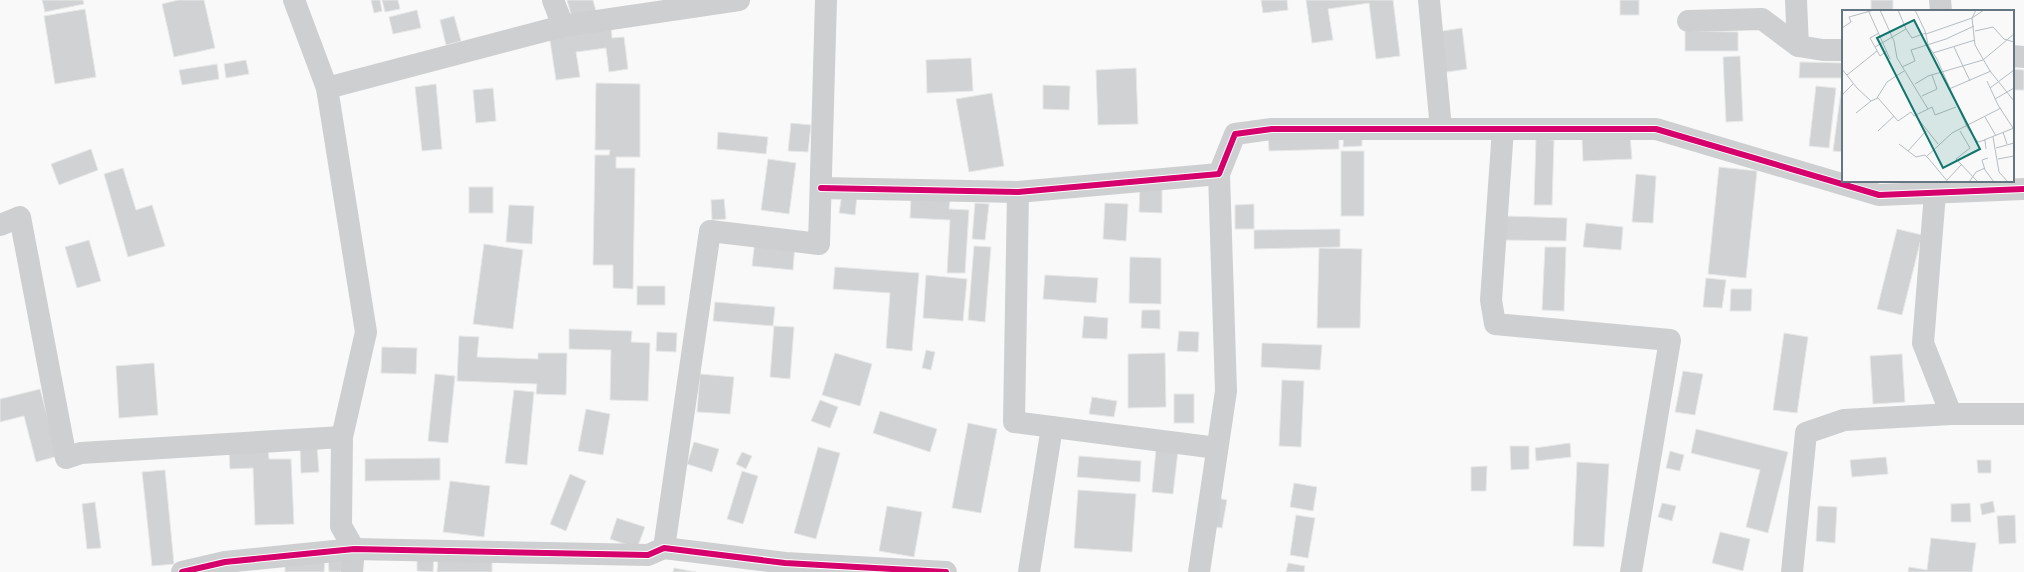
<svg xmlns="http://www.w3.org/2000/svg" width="2024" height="572" viewBox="0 0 2024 572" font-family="'Noto Sans',sans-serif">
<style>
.building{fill:#d0d2d3;stroke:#e8e8e8}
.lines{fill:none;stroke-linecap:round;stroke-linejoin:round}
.street{stroke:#cecfd0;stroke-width:22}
.cycleway-casing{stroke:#fff;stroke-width:8}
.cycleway{stroke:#d6006c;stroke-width:6}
.inset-road{fill:none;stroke:#b5bdc3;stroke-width:1}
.view{fill:#0f766e;fill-opacity:0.15;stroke:#0f766e;stroke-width:2}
.inset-edge{fill:none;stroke:#657683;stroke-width:2}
</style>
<rect width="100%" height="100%" fill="#f9f9f9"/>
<g class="building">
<polygon points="42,0 83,0 84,4 45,12"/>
<polygon points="178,0 204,0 215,48 174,57 162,4"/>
<polygon points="371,0 380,0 382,11 374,13"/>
<polygon points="382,0 398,0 400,9 385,12"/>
<polygon points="567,0 593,0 596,11 572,18"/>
<polygon points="1261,0 1287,0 1288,10 1263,13"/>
<polygon points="1306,0 1393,0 1400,56 1376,59 1369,3 1328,9 1333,40 1312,43"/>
<rect x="1620" y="0" width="19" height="15"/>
<rect x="1871" y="0" width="22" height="11"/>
<polygon points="85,9 96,77 55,84 44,16"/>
<polygon points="417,10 421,28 393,34 389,17"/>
<polygon points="454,16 461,41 446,45 440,20"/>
<polygon points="611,26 612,38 624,37 628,69 609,72 606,48 576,52 580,77 556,80 549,34"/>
<polygon points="1462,28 1467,69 1441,73 1436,32"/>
<polygon points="1685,31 1738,32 1738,51 1685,51"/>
<polygon points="1740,56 1743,121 1726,122 1723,57"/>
<polygon points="971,58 973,91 927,93 926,60"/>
<polygon points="246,60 249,74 226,78 224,64"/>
<polygon points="1800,62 1843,63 1843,78 1799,78"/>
<polygon points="217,64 219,79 182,85 179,70"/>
<polygon points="1136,68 1138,124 1098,125 1096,70"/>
<polygon points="2013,69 2024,70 2024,90 2013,90"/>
<polygon points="596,83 640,84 640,157 616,157 616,168 635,168 633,289 613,288 613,265 593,265 595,155 609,155 610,150 595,150"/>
<polygon points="436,84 442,149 422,151 415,87"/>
<polygon points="1043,85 1070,86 1069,110 1043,109"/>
<polygon points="1816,86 1836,88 1829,148 1809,146"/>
<polygon points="493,88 496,121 476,123 473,90"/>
<polygon points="1841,91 1843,91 1843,152 1833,151"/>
<polygon points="992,93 1004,166 969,172 956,99"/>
<polygon points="791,123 811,125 808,152 788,151"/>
<polygon points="718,132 768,137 766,154 717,149"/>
<polygon points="1344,132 1362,132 1362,146 1343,147"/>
<polygon points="1339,133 1339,149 1269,151 1268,134"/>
<polygon points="1630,135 1632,159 1583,161 1582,138"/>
<polygon points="1536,139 1554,140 1552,205 1534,205"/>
<polygon points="91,149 98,170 59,185 51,164"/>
<rect x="1341" y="151" width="23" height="65"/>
<polygon points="768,159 796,163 789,214 761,210"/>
<polygon points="1719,167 1757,171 1746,278 1708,274"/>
<polygon points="123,168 136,210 152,205 165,246 128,257 104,174"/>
<polygon points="1636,174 1656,176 1653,223 1632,222"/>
<polygon points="1140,186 1162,187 1162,213 1139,212"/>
<rect x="469" y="187" width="24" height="26"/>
<polygon points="842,194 857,196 855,215 839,213"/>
<polygon points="911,197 950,200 949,209 969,210 965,273 947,273 950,220 910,218"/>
<polygon points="724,199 726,219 712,220 711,200"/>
<polygon points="975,203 989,204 985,240 972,239"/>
<polygon points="1105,203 1128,204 1126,241 1103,239"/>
<polygon points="1254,204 1254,229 1235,229 1235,205"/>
<polygon points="509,205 534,206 532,244 506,242"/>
<polygon points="1505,216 1567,218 1566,241 1503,240"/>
<polygon points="1586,223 1623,227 1621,250 1583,247"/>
<polygon points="1340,229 1340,247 1254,249 1254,230"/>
<polygon points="1897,229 1922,235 1902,315 1877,309"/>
<polygon points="89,240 101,281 77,288 65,247"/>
<polygon points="755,240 795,244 793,270 752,266"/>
<polygon points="484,244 523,250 513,329 473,324"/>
<polygon points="974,246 991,247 985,322 968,320"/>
<polygon points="1545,247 1566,247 1564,311 1542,310"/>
<polygon points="1319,248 1362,249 1360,328 1317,328"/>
<polygon points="1130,257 1161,258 1161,304 1129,303"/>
<polygon points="835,267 919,273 912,351 886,348 890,293 833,289"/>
<polygon points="926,275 967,279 963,321 923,318"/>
<polygon points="1045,275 1098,278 1096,303 1043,299"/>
<polygon points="1706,278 1726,280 1722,308 1703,307"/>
<rect x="637" y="286" width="28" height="19"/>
<polygon points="1731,289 1752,289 1751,311 1730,311"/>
<polygon points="715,302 775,307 773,326 713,321"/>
<polygon points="1142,310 1160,310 1160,329 1141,328"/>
<polygon points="1084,316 1108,318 1107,339 1082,338"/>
<polygon points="774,326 794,327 790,379 770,377"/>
<polygon points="569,329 632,331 631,342 650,343 648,401 610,400 611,350 569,349"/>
<polygon points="1179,331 1199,332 1198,352 1177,351"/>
<polygon points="657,332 677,333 676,352 656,351"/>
<polygon points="1784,333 1808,337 1797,413 1773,410"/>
<polygon points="459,336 479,337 477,357 538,359 538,353 567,353 566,395 536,394 537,384 457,381"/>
<polygon points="1262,343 1322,345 1320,370 1261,367"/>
<polygon points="382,347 417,348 416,374 381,373"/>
<polygon points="926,350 935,352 931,370 922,368"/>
<polygon points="835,353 872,364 860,406 822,395"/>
<polygon points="1165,353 1166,407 1128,408 1128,354"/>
<polygon points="1902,354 1905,402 1873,404 1870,356"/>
<polygon points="154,363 158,415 119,418 116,366"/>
<polygon points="1683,371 1703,374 1695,415 1675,412"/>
<polygon points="435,374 455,376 448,443 428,441"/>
<polygon points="700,374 734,377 730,414 697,412"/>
<polygon points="1282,380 1304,381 1301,447 1279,446"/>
<polygon points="40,389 58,456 36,462 24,416 0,422 0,399"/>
<polygon points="514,390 534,392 527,465 505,463"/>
<rect x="1174" y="394" width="20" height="29"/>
<polygon points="1092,397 1117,401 1114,417 1089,414"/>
<polygon points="820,400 838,407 830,428 811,421"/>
<polygon points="586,409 610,414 603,455 578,451"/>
<polygon points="880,411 937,429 930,452 873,433"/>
<polygon points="968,423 997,429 981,513 952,508"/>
<polygon points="1696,429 1788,452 1768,533 1746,527 1760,470 1691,453"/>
<polygon points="694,442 719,449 712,472 687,464"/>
<polygon points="1570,443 1571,457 1536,461 1535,448"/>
<polygon points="317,446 319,472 301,473 300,447"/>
<polygon points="1510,446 1529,446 1529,469 1511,470"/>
<polygon points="818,447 840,453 816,539 794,533"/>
<polygon points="268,448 269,459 291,459 294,524 255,525 253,468 230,469 229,450"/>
<polygon points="1156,449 1178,451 1173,494 1152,492"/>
<polygon points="1670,451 1684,455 1680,471 1666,468"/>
<polygon points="742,452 752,456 746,469 736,464"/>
<polygon points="1079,456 1141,461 1140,482 1077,477"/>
<polygon points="1886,457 1888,474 1852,477 1850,460"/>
<polygon points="440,458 440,480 365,481 365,459"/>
<polygon points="1977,460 1991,460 1991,473 1978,473"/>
<polygon points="1577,462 1609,464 1604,547 1573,546"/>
<polygon points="1487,466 1486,491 1471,491 1471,467"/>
<polygon points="165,470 174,564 152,566 142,472"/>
<polygon points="742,471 758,476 743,524 727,519"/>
<polygon points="570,474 586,481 566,531 550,524"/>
<polygon points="450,481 490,486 484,537 443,532"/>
<polygon points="1294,483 1317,487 1313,511 1290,507"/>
<polygon points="1078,490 1136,494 1132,552 1074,548"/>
<polygon points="1213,497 1227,500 1222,528 1208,526"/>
<polygon points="1993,501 1995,512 1982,515 1980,504"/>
<polygon points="95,502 101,548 87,549 82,504"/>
<polygon points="1662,503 1676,506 1672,521 1658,517"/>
<polygon points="1970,503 1971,522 1951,522 1951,504"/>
<polygon points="887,506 922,512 914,557 879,551"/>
<polygon points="1818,506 1837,507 1835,543 1816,541"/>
<polygon points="1296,515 1315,518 1308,558 1290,555"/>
<polygon points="2015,515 2016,543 1999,544 1997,516"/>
<polygon points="617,518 645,527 637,548 610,539"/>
<polygon points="1720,532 1750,539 1743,571 1712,563"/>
<polygon points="1931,538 1976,543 1972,572 1908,572 1909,567 1927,570"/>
<polygon points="417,556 434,556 433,572 417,571"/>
<polygon points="344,557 345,572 329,572 328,558"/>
<polygon points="285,558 325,561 324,572 285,572"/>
<polygon points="438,558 492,560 492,572 437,572"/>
<polygon points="1288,563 1305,566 1304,572 1286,572"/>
<polygon points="674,568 696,572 673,572"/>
</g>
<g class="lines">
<g class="street">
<polyline points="294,0 327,88 366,332 342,437 341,526 354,549 352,572"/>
<polyline points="553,0 563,26"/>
<polyline points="1429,0 1441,129"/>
<polyline points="1796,0 1798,46"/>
<polyline points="1940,0 1941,11"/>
<polyline points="1688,21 1762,19 1798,46 1823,50 1843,50"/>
<polyline points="2013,56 2024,57"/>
<polyline points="327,88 563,26 739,0"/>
<polyline points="1503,129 1491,300 1495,324 1670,340 1631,572"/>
<polyline points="1936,181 1923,343 1951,414 2024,414"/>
<polyline points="821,188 1018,192 1219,174 1235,134 1272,129 1656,129 1879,195 2024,189"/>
<polyline points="1018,192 1014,422 1217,448"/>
<polyline points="0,225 20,217 66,458 81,453 342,437"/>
<polyline points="664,548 710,231 819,244 826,0"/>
<polyline points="182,572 225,562 354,549 648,555 664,548 785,563 946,572"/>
<polyline points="1029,572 1052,427"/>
<polyline points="1199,572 1226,391 1219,174"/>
<polyline points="1792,572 1806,433 1844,420 1951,414"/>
</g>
<defs>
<g id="cycleway">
<polyline points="821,188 1018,192 1219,174 1235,134 1272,129 1656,129 1879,195 2024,189"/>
<polyline points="182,572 225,562 354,549 648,555 664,548 785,563 946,572"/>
</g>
</defs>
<use href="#cycleway" class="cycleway-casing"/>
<use href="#cycleway" class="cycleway"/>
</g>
<g transform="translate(1842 10)">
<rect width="172" height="172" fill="#f9f9f9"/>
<path class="inset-road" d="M 38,0 L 52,31 L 55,48 L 86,99M 73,0 L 83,21 L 86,35 L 95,49 L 125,117 L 136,132 L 143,130 L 144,139M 134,0 L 130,8 L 133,35 L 148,61 L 172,91M 27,2 L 48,49M 0,18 L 9,12 L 7,7 L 32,0M 64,19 L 70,28 L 84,23M 133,21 L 151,17 L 162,29 L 172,32M 37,23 L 28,28 L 38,46 L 45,41M 84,24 L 130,8 L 142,0M 33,37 L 64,19 L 56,0M 112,37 L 128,71M 91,43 L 133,30M 60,57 L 73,51 L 69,40 L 104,29 L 132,16M 0,59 L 15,78 L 29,91 L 36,88 L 56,111 L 69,102 L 72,106 L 90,97 L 93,105 L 114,97M 5,65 L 35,41M 145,71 L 156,95 L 171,118M 73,74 L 86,66 L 141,50 L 172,24M 148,78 L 172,60M 107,79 L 149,61M 0,85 L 11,74M 80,86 L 95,79 L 90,65M 35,88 L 45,72 L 62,61M 153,89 L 172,78M 14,103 L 29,91M 73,105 L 96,134M 143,107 L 154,126M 36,121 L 52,106M 118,121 L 128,138 L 114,149 L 136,172M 161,122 L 165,134M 151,127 L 157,162 L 166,172M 142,130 L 172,118M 57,134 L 74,147 L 83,145 L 87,149 L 106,172M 154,138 L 172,133M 66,141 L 84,121M 84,147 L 110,123 L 159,98M 146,148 L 140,150 L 143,160 L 152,172M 156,149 L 172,146M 105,170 L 120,154M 127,172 L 134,162 L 143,158"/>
<path class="view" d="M 72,10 L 138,139 L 101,158 L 35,28 Z"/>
<rect width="172" height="172" class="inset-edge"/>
</g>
</svg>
